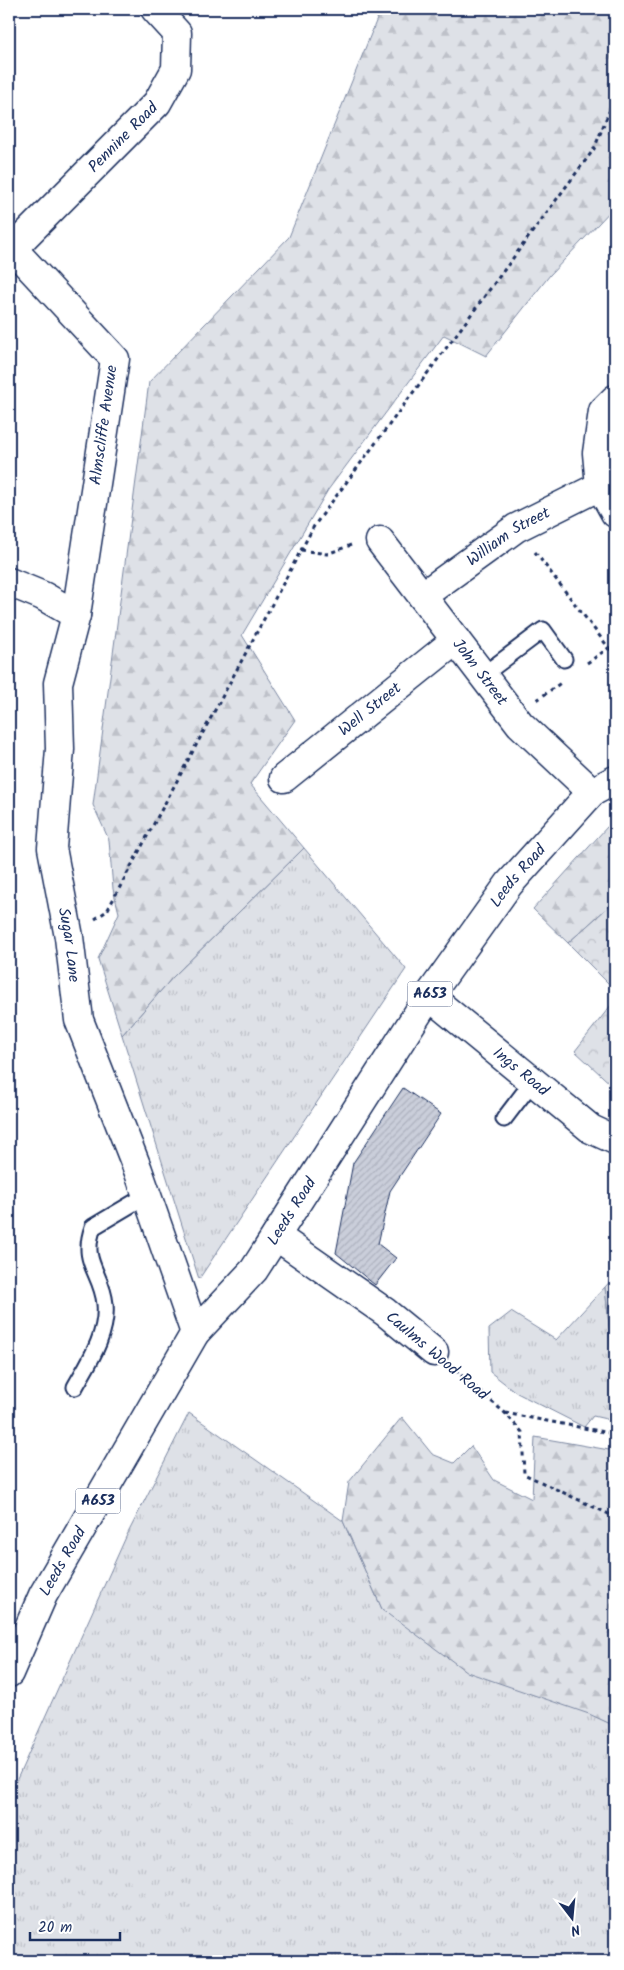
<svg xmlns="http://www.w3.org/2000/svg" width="624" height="1970" viewBox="0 0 624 1970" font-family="Kalam,sans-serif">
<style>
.grass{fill:url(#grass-tufts);stroke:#7c88a2}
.forest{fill:url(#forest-firs);stroke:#7c88a2}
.park{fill:url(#park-crowns);stroke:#7c88a2}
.building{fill:url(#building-hatch);stroke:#1b2f5e}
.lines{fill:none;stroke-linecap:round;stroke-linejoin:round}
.lane-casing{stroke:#1b2f5e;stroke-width:19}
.street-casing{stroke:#1b2f5e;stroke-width:31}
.secondary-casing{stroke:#1b2f5e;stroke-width:31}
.primary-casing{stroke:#1b2f5e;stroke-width:31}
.path{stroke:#1b2f5e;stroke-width:3;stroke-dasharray:4 4;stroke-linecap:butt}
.lane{stroke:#fff;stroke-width:15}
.street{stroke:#fff;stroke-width:28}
.secondary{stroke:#fff;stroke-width:28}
.primary{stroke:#fff;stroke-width:28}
.labels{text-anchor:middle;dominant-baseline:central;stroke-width:4;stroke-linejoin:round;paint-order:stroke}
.shield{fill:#fff;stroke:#5f6d8e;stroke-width:1}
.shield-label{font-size:15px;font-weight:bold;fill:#1b2f5e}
.street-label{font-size:16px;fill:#1b2f5e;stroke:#fff}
</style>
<defs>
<pattern id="grass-tufts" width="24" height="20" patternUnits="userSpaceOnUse" patternTransform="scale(1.25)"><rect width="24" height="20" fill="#dee1e7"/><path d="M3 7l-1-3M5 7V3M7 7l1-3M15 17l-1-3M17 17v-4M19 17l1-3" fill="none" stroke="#bec1c9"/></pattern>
<pattern id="forest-firs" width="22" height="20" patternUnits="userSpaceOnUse" patternTransform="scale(1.25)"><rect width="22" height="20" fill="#dee1e7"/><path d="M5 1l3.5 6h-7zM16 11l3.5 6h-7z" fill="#bec1c9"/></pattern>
<pattern id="park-crowns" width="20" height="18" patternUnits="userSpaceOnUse" patternTransform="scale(1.25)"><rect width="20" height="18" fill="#dee1e7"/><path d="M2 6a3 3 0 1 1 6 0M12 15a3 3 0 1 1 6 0" fill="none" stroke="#bec1c9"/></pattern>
<pattern id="building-hatch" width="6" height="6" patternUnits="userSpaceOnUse" patternTransform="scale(1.25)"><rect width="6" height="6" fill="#caceda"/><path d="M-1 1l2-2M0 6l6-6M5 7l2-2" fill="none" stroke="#adb1be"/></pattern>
</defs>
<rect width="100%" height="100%" fill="#fff"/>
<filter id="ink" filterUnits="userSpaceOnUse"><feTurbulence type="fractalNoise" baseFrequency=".02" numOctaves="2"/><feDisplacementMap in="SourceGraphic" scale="10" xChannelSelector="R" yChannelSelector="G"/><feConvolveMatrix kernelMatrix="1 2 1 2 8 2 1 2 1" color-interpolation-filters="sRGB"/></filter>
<g filter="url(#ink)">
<g class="grass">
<polygon points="304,848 406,969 199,1279 122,1035 172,978"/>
<polygon points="605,1287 615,1381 615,1421 593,1416 584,1427 517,1393 490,1372 489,1329 511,1312 556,1340"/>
<polygon points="189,1413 343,1521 382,1609 615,1726 615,1961 9,1961 9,1797 126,1537"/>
</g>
<g class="forest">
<polygon points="381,9 615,9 615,206 550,275 486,356 444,335 328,490 242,635 295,720 250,784 304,848 172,978 122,1035 98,959 119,913 113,889 109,840 93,805 149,382 289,237"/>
<polygon points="615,822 615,901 568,943 533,909 607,827"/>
<polygon points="615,1276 615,1381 605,1287"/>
<polygon points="402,1417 432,1454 454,1463 471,1446 494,1480 532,1499 535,1437 615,1451 615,1726 589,1714 467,1672 382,1609 343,1521 349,1482"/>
</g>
<g class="park">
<polygon points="615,901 615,990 568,943"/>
<polygon points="615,1000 615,1088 575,1051"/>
</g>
<polygon class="building" points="403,1088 441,1114 390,1191 378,1244 396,1258 375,1285 336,1253 353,1163"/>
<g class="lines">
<defs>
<g id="lane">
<polyline points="483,675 543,630 564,659"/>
<polyline points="504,1119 533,1081"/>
<path d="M 75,1387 C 89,1362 108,1334 105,1304 C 102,1272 80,1263 93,1227 L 147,1195"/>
</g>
<g id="street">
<polyline points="9,245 115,359 76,615"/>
<path id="s1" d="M 13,248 L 157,103 L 176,69 L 177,33 L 155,9"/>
<polyline points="615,399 603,411 597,453 600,486 615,513"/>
<path id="s2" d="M 380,541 L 520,724 L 592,792"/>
<path id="s3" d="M 422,596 L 516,528 L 600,486"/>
<path id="s4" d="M 284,778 L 456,640"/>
<path id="s5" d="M 429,996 L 591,1129 L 615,1140"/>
<polyline points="276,1236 385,1312 434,1352"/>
</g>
<g id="secondary">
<path id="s6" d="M 9,582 L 43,596 L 76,615 L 58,683 L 60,749 L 52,848 L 69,937 L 79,1020 L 138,1170 L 195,1333"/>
</g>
<g id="primary">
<path id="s7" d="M 9,1673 L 43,1595 L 195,1333 L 254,1270 L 429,996 L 509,884 L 592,792 L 615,780"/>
</g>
</defs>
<use href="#lane" class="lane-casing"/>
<use href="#street" class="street-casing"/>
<use href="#secondary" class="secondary-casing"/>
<use href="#primary" class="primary-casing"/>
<g class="path">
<polyline points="301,550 327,554 351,545"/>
<polyline points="535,552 615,656"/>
<polyline points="587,663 610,647"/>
<polyline points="537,700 562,682"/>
<polyline points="95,919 107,911 314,526 594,149 615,97"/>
<polyline points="455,1370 505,1413 522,1432 524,1474 615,1517"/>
<polyline points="505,1413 615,1434"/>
</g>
<use href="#lane" class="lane"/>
<use href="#street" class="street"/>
<use href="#secondary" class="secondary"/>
<use href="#primary" class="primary"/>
</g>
</g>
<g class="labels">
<g class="shield">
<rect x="407.5" y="981.5" width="45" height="25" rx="4"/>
<rect x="75.5" y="1488.5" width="45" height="25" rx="4"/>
</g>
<g class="shield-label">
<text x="430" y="994">A653</text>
<text x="98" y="1501">A653</text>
</g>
<g class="street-label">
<text stroke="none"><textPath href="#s1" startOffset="156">Pennine Road</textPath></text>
<text transform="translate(104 425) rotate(-82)">Almscliffe Avenue</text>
<text stroke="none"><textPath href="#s3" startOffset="105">William Street</textPath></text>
<text stroke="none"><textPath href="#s2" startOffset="165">John Street</textPath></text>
<text stroke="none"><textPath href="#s4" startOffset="110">Well Street</textPath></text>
<text stroke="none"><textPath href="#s7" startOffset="949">Leeds Road</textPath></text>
<text stroke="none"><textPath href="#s6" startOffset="409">Sugar Lane</textPath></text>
<text stroke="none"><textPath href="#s5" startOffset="119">Ings Road</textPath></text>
<text stroke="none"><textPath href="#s7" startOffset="544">Leeds Road</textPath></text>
<text transform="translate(437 1356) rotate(40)">Caulms Wood Road</text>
<text stroke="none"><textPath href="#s7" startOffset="124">Leeds Road</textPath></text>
</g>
</g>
<rect width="624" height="1970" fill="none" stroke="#fff" stroke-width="30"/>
<rect x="15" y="15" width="594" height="1940" fill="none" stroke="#1b2f5e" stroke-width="2" filter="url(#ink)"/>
<g transform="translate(572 1918) rotate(164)" stroke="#ffffff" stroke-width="4" paint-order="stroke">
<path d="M0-4L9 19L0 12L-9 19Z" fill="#1b2f5e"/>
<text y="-8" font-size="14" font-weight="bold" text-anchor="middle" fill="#1b2f5e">N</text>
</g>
<path d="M30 1932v8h90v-8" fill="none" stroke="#1b2f5e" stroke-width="2.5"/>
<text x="38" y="1932" font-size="15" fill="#1b2f5e" stroke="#ffffff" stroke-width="4" paint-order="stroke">20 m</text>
</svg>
